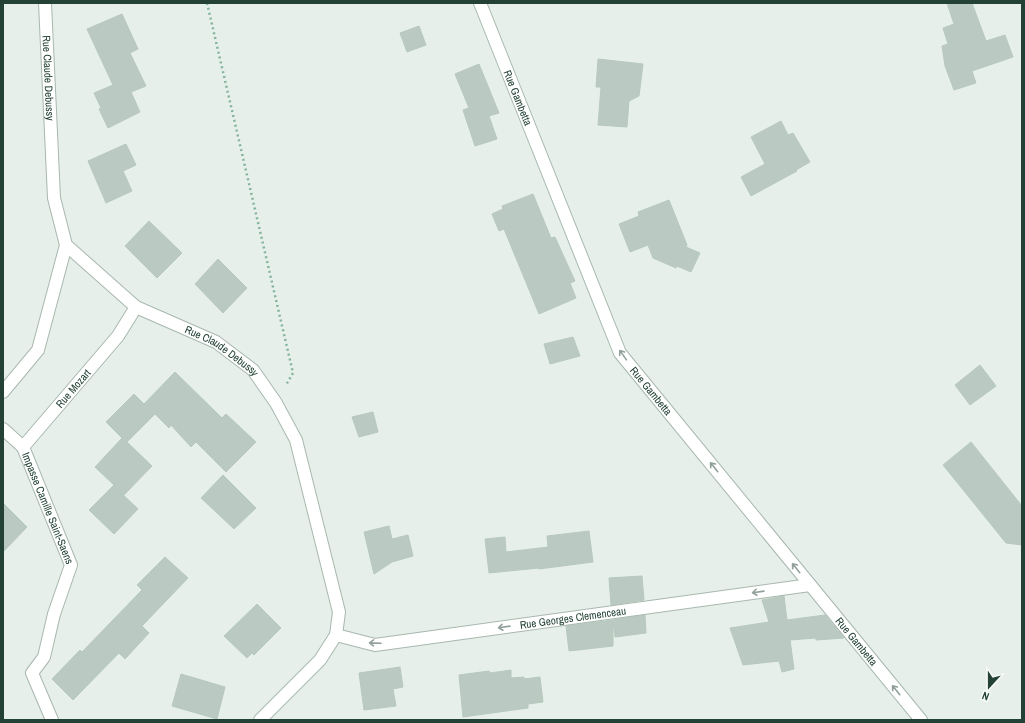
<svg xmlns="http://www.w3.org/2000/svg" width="1025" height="723" viewBox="0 0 1025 723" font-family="'Archivo Narrow',sans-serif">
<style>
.building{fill:#bacac2;stroke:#b7c9bf}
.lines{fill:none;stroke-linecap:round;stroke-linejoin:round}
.street-casing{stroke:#a8b8af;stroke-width:14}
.path{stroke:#85b49e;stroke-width:2.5;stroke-dasharray:2 3;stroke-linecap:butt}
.street{stroke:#fff;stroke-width:12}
.oneway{stroke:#91a09a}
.labels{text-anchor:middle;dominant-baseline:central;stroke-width:3.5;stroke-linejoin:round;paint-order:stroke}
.street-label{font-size:11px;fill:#234235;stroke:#f7fbf8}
</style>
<rect width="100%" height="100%" fill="#e6efe9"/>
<g class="building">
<polygon points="947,3 972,3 986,41 1005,35 1013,57 972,71 976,83 954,90 945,66 942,46 948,44 943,28 954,24"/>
<polygon points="122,14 138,49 130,53 146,86 131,92 140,112 108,128 99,109 101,108 94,93 113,85 87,29"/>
<polygon points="419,26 426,45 407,52 400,33"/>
<polygon points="598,59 643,64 639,96 629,101 627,127 598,125 601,87 596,87"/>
<polygon points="479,64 499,113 489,116 497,139 475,146 463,110 469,108 455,74"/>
<polygon points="781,121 788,135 793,133 810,162 796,170 797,171 751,196 741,177 765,164 751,137"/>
<polygon points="126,144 136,165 123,171 132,191 106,203 88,161"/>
<polygon points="533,194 551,238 555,237 575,281 570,283 576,298 539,314 504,229 499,231 492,214 503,209 502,206"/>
<polygon points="669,200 687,245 686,247 700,253 691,272 677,266 676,268 653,258 648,245 630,252 619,224 639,216 638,212"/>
<polygon points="149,221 182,253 157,278 125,246"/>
<polygon points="218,259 247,288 223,313 195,284"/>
<polygon points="573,337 580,356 550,364 544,344"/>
<polygon points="980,365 996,386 970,405 955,385"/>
<polygon points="175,372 222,418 226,414 256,442 226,472 196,442 191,447 171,425 169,428 155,414 127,442 152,466 124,495 118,490 138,509 114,534 89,510 114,485 95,467 122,438 106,422 134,394 146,406 144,404"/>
<polygon points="373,412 378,432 359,437 352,417"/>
<polygon points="971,442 1022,506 1022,545 1006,543 943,465"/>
<polygon points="223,475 256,508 234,529 201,498"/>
<polygon points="3,503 27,527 3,552"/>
<polygon points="389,526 392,539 408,535 413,556 392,562 374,574 364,532"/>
<polygon points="589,531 593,562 539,569 539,568 489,573 485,539 505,537 506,552 548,547 547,536"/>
<polygon points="165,557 188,578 142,626 149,633 125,659 119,653 73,700 52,679 80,650 82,652 142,590 137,585"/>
<polygon points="642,576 644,600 611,605 609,578"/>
<polygon points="784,596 787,620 825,615 844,638 816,640 816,638 790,640 794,669 782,672 779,661 743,665 730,628 769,622 762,600"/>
<polygon points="257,604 281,628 254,655 252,653 247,658 224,636"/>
<polygon points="645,615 646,633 615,637 613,620"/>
<polygon points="613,620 613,646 569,651 566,626"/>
<polygon points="400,667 403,687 393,689 396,706 364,710 359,673"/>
<polygon points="511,670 511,678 524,677 524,679 540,677 543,702 528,704 528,708 463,717 459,675 489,671 490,673"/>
<polygon points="181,674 225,687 217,719 172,706"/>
</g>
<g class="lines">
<defs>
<g id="street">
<path id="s1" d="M 45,3 L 54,198 L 66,245 L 136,307 L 216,342 L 253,370 L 276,403 L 296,440 L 339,612 L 336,635 L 320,660 L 260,720"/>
<path id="s2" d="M 480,3 L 620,353 L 921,720"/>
<polyline points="3,392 38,350 66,245"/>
<path id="s3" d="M 3,429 L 23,447 L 118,336 L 136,307"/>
<path id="s4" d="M 23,447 L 71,565 L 54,614 L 44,657 L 32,673 L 52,720"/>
<path id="s5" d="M 336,635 L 375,645 L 810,585"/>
</g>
</defs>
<use href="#street" class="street-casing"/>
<polyline class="path" points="207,3 293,373 286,385"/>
<use href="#street" class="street"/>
</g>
<defs><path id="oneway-shaft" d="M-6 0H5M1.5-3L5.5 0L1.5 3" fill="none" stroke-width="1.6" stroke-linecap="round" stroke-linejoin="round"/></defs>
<g class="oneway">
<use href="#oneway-shaft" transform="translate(623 355) rotate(-125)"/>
<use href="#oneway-shaft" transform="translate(714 467) rotate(-129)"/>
<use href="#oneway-shaft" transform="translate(796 568) rotate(-129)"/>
<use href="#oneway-shaft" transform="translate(758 592) rotate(172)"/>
<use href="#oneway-shaft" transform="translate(504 627) rotate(172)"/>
<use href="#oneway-shaft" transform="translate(375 643) rotate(-178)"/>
<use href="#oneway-shaft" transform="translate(896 690) rotate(-129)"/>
</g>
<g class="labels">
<g class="street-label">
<text stroke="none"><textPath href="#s1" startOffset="75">Rue Claude Debussy</textPath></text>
<text stroke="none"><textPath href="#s2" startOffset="102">Rue Gambetta</textPath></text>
<text stroke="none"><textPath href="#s1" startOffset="434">Rue Claude Debussy</textPath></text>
<text stroke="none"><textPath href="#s3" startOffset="104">Rue Mozart</textPath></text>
<text stroke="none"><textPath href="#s2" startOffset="426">Rue Gambetta</textPath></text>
<text stroke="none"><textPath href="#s4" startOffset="66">Impasse Camille Saint-Saens</textPath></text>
<text stroke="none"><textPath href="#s5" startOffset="240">Rue Georges Clemenceau</textPath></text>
<text stroke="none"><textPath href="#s2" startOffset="750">Rue Gambetta</textPath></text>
</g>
</g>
<rect width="1025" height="723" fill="none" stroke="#234235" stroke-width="8"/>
<g transform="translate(989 687) rotate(201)" stroke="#f7fbf8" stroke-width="3" paint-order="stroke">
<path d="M0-3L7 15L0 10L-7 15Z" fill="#234235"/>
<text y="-6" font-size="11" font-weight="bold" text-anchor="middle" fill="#234235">N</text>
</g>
</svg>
